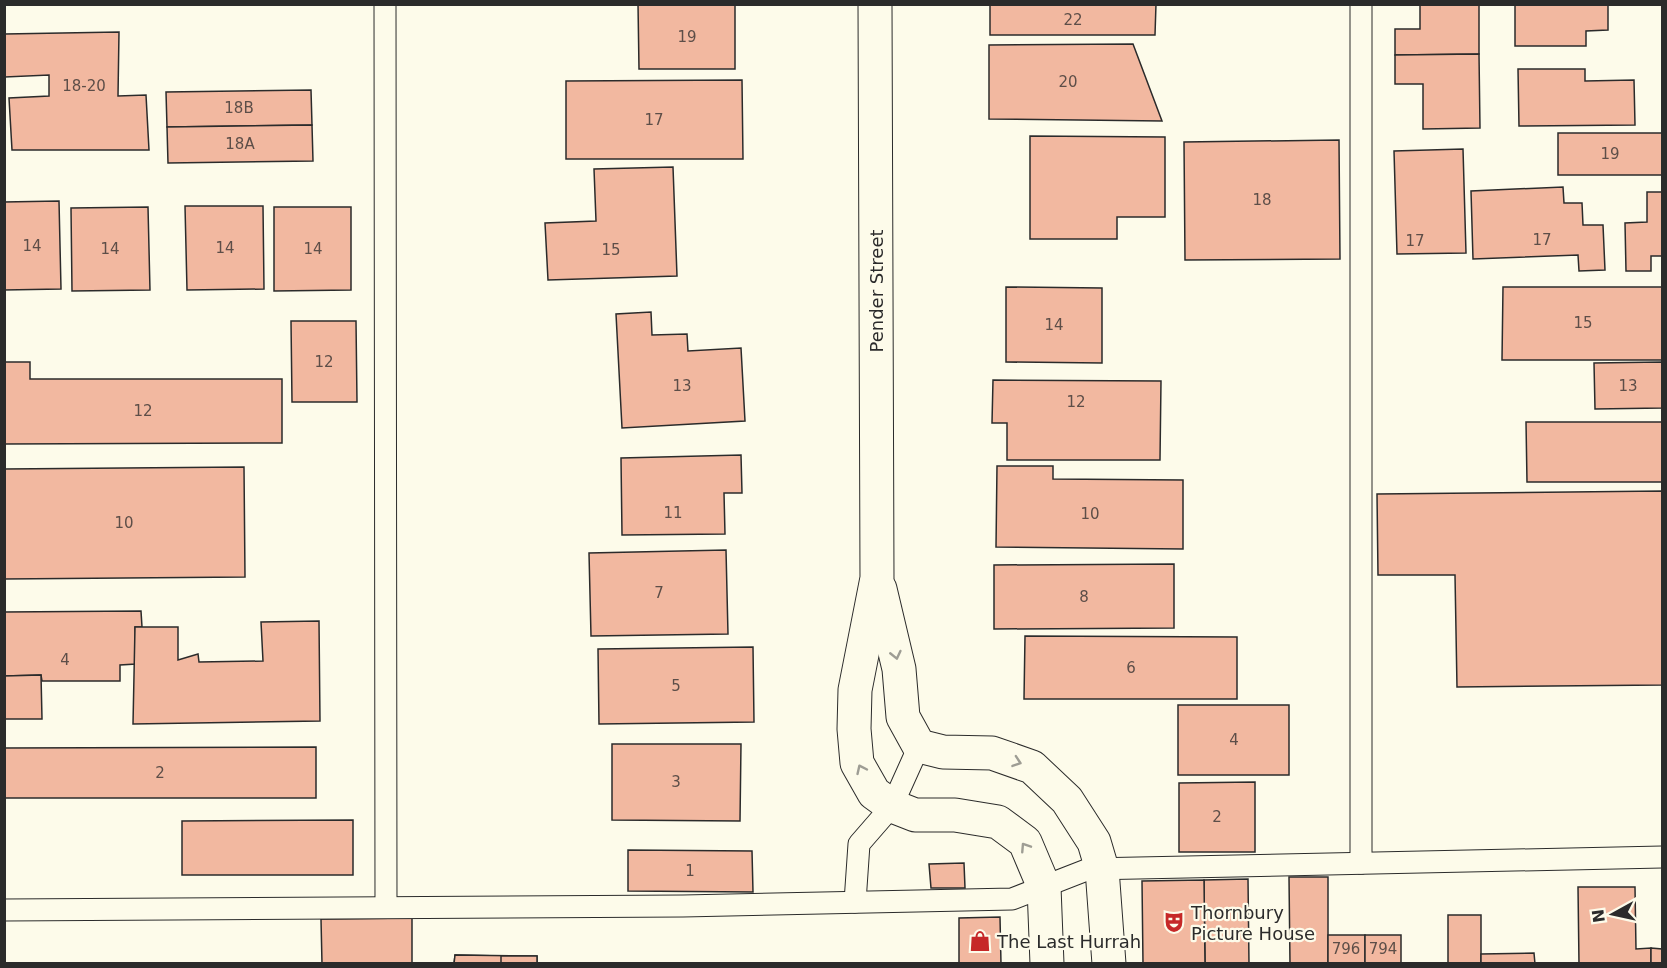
<svg xmlns="http://www.w3.org/2000/svg" width="1667" height="968" viewBox="0 0 1667 968" font-family="'DejaVu Sans',sans-serif">
<style>
.building{fill:#f2b8a0;stroke:#2b2b2b;stroke-width:1.5}
.lines{fill:none;stroke-linecap:round;stroke-linejoin:round}
.service-casing{stroke:#2b2b2b;stroke-width:23}
.minor-casing{stroke:#2b2b2b;stroke-width:35}
.service{stroke:#fdfbea;stroke-width:21}
.minor{stroke:#fdfbea;stroke-width:33}
.oneway{stroke:#9e9d94}
.labels{text-anchor:middle;dominant-baseline:central;stroke-width:4.5;stroke-linejoin:round;paint-order:stroke}
.number-label{font-size:15px;fill:#5d4e48}
.street-label{font-size:18px;fill:#2b2b2b;stroke:#fdfbea}
.poi-label{font-size:18px;fill:#2b2b2b;stroke:#fdfbea;text-anchor:start}
</style>
<rect width="100%" height="100%" fill="#fdfbea"/>
<g class="building">
<polygon points="638,4 735,4 735,69 639,69"/>
<polygon points="990,4 1156,4 1155,35 990,35"/>
<polygon points="1420,4 1479,4 1479,54 1395,55 1395,29 1420,29"/>
<polygon points="1515,4 1608,4 1608,30 1586,31 1586,46 1515,46"/>
<polygon points="119,32 118,96 146,95 149,150 12,150 9,98 49,96 49,75 5,77 5,34"/>
<polygon points="1133,44 1162,121 989,119 989,45"/>
<polygon points="1479,54 1480,128 1423,129 1423,84 1395,84 1395,55"/>
<polygon points="1518,69 1585,69 1585,81 1634,80 1635,125 1519,126"/>
<polygon points="742,80 743,159 566,159 566,81"/>
<polygon points="311,90 312,125 167,127 166,92"/>
<polygon points="312,125 313,161 168,163 167,127"/>
<rect x="1558" y="133" width="104" height="42"/>
<polygon points="1030,136 1165,137 1165,217 1117,217 1117,239 1030,239"/>
<polygon points="1339,140 1340,259 1185,260 1184,142"/>
<polygon points="1463,149 1466,253 1397,254 1394,151"/>
<polygon points="673,167 677,276 548,280 545,223 596,221 594,169"/>
<polygon points="1563,187 1564,203 1582,203 1583,225 1603,225 1605,270 1579,271 1578,255 1473,259 1471,191"/>
<polygon points="1647,192 1662,192 1662,256 1651,256 1651,271 1626,271 1625,223 1647,222"/>
<polygon points="59,201 61,289 4,290 4,202"/>
<polygon points="185,206 263,206 264,289 187,290"/>
<polygon points="148,207 150,290 72,291 71,208"/>
<polygon points="274,207 351,207 351,290 274,291"/>
<polygon points="1006,287 1102,288 1102,363 1006,362"/>
<polygon points="1503,287 1662,287 1662,360 1502,360"/>
<polygon points="651,312 652,335 687,334 688,351 741,348 745,421 622,428 616,314"/>
<polygon points="291,321 356,321 357,402 292,402"/>
<polygon points="4,362 30,362 30,379 282,379 282,443 4,444"/>
<polygon points="1662,362 1662,408 1595,409 1594,363"/>
<polygon points="993,380 1161,381 1160,460 1007,460 1007,423 992,423"/>
<polygon points="1526,422 1662,422 1662,482 1527,482"/>
<polygon points="741,455 742,493 724,493 725,534 622,535 621,458"/>
<polygon points="997,466 1053,466 1053,479 1183,480 1183,549 996,547"/>
<polygon points="244,467 245,577 4,579 4,469"/>
<polygon points="1662,491 1662,685 1457,687 1455,575 1378,575 1377,494"/>
<polygon points="726,550 728,634 591,636 589,553"/>
<polygon points="1174,564 1174,628 994,629 994,565"/>
<polygon points="141,611 142,627 135,627 136,664 120,665 120,681 42,681 41,675 4,676 4,612"/>
<polygon points="319,621 320,721 133,724 135,627 178,627 178,660 198,654 199,662 263,661 261,622"/>
<polygon points="1025,636 1237,637 1237,699 1024,699"/>
<polygon points="753,647 754,722 599,724 598,649"/>
<polygon points="41,675 42,719 4,719 4,676"/>
<rect x="1178" y="705" width="111" height="70"/>
<polygon points="612,744 741,744 740,821 612,820"/>
<polygon points="316,747 316,798 4,798 4,748"/>
<polygon points="1255,782 1255,852 1179,852 1179,783"/>
<polygon points="353,820 353,875 182,875 182,821"/>
<polygon points="628,850 752,851 753,892 628,891"/>
<polygon points="964,863 965,888 931,888 929,864"/>
<polygon points="1289,877 1328,877 1328,964 1290,964"/>
<polygon points="1248,879 1249,964 1205,964 1204,880"/>
<polygon points="1204,880 1205,964 1143,964 1142,881"/>
<polygon points="1578,887 1635,887 1636,949 1651,948 1651,964 1579,964"/>
<rect x="1448" y="915" width="33" height="49"/>
<polygon points="1000,917 1001,964 959,964 959,918"/>
<polygon points="412,918 412,964 322,964 321,919"/>
<rect x="1328" y="935" width="37" height="29"/>
<rect x="1365" y="935" width="36" height="29"/>
<polygon points="1651,948 1662,949 1662,964 1651,964"/>
<polygon points="1534,953 1535,964 1481,964 1481,954"/>
<polygon points="455,955 501,956 501,964 454,964"/>
<polygon points="455,955 537,956 537,964 454,964"/>
<rect x="501" y="956" width="36" height="8"/>
</g>
<g class="lines">
<defs>
<g id="service">
<polyline points="385,4 386,907"/>
<polyline points="1361,4 1361,863"/>
<polyline points="855,902 859,844 892,806 919,746"/>
<polyline points="4,910 683,906 1012,899 1089,869 1662,857"/>
</g>
<g id="minor">
<polyline points="875,4 877,578 855,690 854,729 857,763 874,793 892,806 915,815 955,815 998,822 1025,842 1044,887 1047,964"/>
<polyline points="880,589 899,669 903,717 919,746 943,752 992,753 1032,767 1067,800 1094,842 1102,869 1109,964"/>
</g>
</defs>
<use href="#service" class="service-casing"/>
<use href="#minor" class="minor-casing"/>
<use href="#service" class="service"/>
<use href="#minor" class="minor"/>
</g>
<defs><path id="oneway-chevron" d="M-2-3.5L2.5 0L-2 3.5" fill="none" stroke-width="1.6" stroke-linecap="round" stroke-linejoin="round" transform="scale(1.5)"/></defs>
<g class="oneway">
<use href="#oneway-chevron" transform="translate(896 655) rotate(77)"/>
<use href="#oneway-chevron" transform="translate(1017 762) rotate(19)"/>
<use href="#oneway-chevron" transform="translate(861 769) rotate(-115)"/>
<use href="#oneway-chevron" transform="translate(1025 847) rotate(-123)"/>
</g>
<defs>
<symbol id="theatre-bare" viewBox="-9 -9 18 18"><path d="M-5-5.5Q0-4 5-5.5V0Q5 5 0 6Q-5 5-5 0ZM-3.3-2.5H-1v1.5H-3.3ZM1-2.5H3.3v1.5H1ZM-2.8 1Q0 5.5 2.8 1Z" fill="#c62828" stroke="#fdfbea" stroke-width="2.5" paint-order="stroke"/></symbol>
<symbol id="shop-bare" viewBox="-9 -9 18 18"><path d="M-5-2.5h2.3a2.7 3.5 0 0 1 5.4 0H5L5.5 6h-11ZM-1.5-2.5h3a1.5 2.3 0 0 0-3 0Z" fill="#c62828" stroke="#fdfbea" stroke-width="2.5" paint-order="stroke"/></symbol>
</defs>
<g fill-rule="evenodd">
<use href="#theatre-bare" x="1159" y="907" width="30" height="30"/>
<use href="#shop-bare" x="965" y="926" width="30" height="30"/>
</g>
<g class="labels">
<g class="number-label">
<text x="1073" y="20">22</text>
<text x="687" y="37">19</text>
<text x="1068" y="82">20</text>
<text x="84" y="86">18-20</text>
<text x="239" y="108">18B</text>
<text x="654" y="120">17</text>
<text x="240" y="144">18A</text>
<text x="1610" y="154">19</text>
<text x="1262" y="200">18</text>
<text x="1542" y="240">17</text>
<text x="1415" y="241">17</text>
<text x="32" y="246">14</text>
<text x="225" y="248">14</text>
<text x="110" y="249">14</text>
<text x="313" y="249">14</text>
<text x="611" y="250">15</text>
<text x="1583" y="323">15</text>
<text x="1054" y="325">14</text>
<text x="324" y="362">12</text>
<text x="682" y="386">13</text>
<text x="1628" y="386">13</text>
<text x="1076" y="402">12</text>
<text x="143" y="411">12</text>
<text x="673" y="513">11</text>
<text x="1090" y="514">10</text>
<text x="124" y="523">10</text>
<text x="659" y="593">7</text>
<text x="1084" y="597">8</text>
<text x="65" y="660">4</text>
<text x="1131" y="668">6</text>
<text x="676" y="686">5</text>
<text x="1234" y="740">4</text>
<text x="160" y="773">2</text>
<text x="676" y="782">3</text>
<text x="1217" y="817">2</text>
<text x="690" y="871">1</text>
<text x="1346" y="949">796</text>
<text x="1383" y="949">794</text>
</g>
<g class="street-label">
<text transform="translate(876 291) rotate(-90)">Pender Street</text>
</g>
<g class="poi-label">
<text x="1191" y="912">Thornbury<tspan x="1191" dy="21">Picture House</tspan></text>
<text x="997" y="941">The Last Hurrah</text>
</g>
</g>
<rect width="1667" height="968" fill="none" stroke="#2b2b2b" stroke-width="12"/>
<g transform="translate(1613 914) rotate(262)" stroke="#fdfbea" stroke-width="4.5" paint-order="stroke">
<path d="M0-4.5L10 22L0 15L-10 22Z" fill="#2b2b2b"/>
<text y="-9" font-size="16" font-weight="bold" text-anchor="middle" fill="#2b2b2b">N</text>
</g>
</svg>
